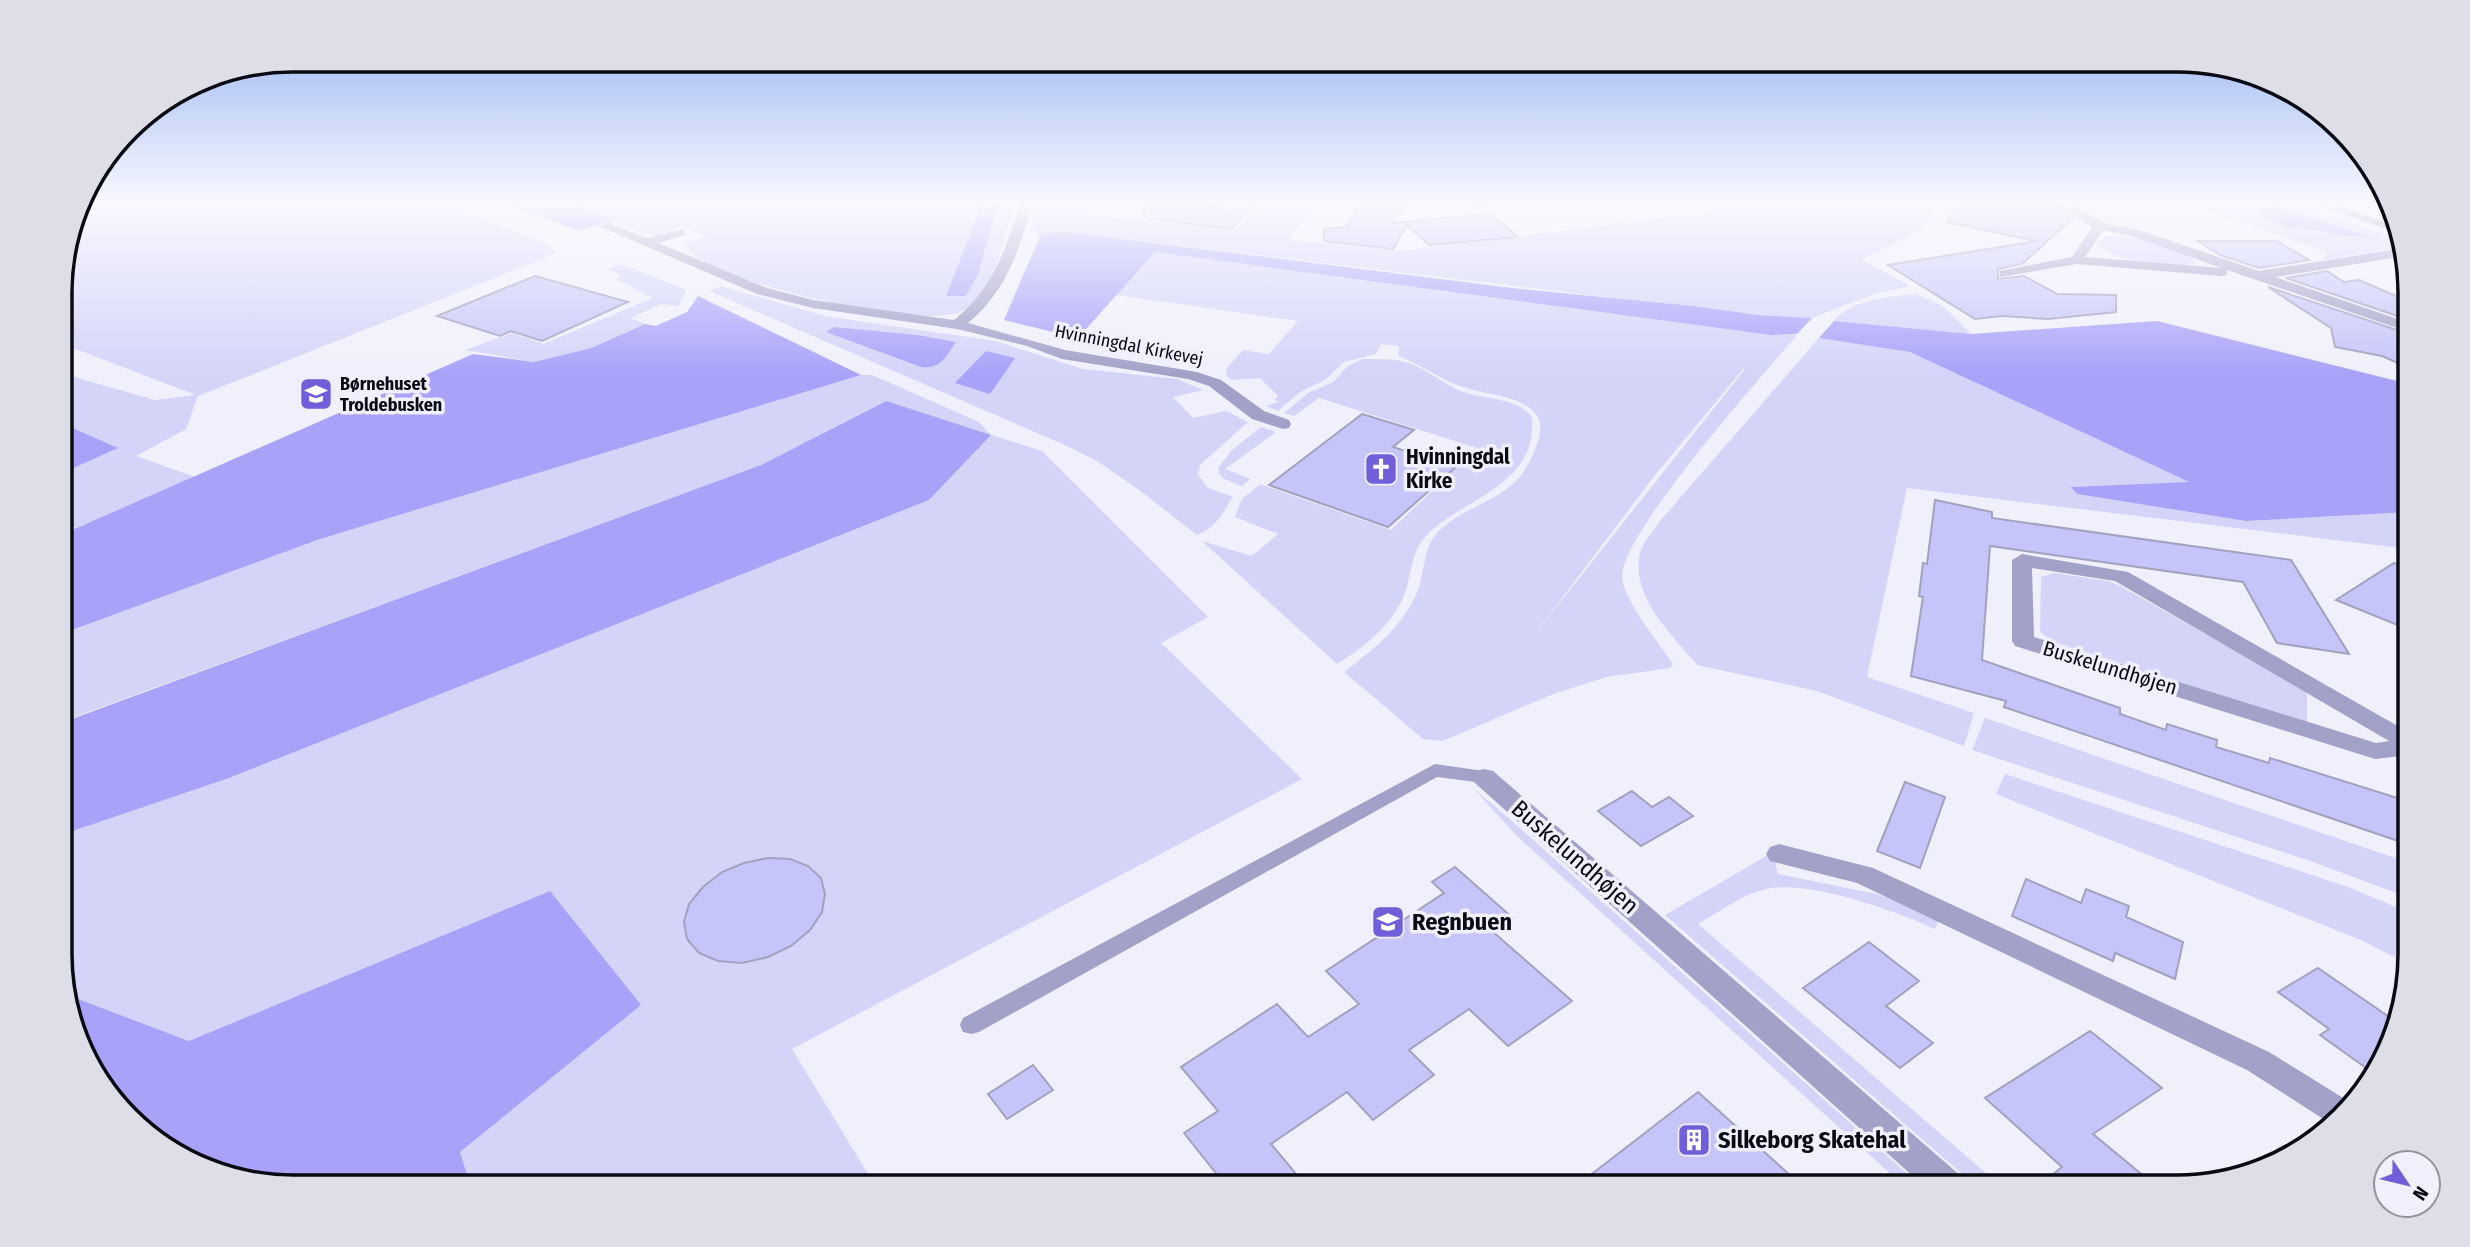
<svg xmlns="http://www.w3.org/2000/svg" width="2470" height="1247" viewBox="0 0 2470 1247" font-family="'Fira Sans Condensed',sans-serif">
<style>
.green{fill:#d4d4f9;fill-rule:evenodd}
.forest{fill:#a8a2f9}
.building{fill:#c6c5fa;stroke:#a2a1be;stroke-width:2}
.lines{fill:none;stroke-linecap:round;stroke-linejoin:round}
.lane{fill:#a2a1c8;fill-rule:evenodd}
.street{fill:#a2a1c8;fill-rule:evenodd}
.secondary{fill:#7d7ab2;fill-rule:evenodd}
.labels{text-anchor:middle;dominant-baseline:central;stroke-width:7;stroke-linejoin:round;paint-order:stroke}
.far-street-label{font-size:18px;fill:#0a0a14;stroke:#f0f0fc}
.far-poi-label{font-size:18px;font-weight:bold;fill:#0a0a14;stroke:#f0f0fc;text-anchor:start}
.poi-label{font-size:21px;font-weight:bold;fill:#0a0a14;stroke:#f0f0fc;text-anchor:start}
.street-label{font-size:21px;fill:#0a0a14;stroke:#f0f0fc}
.near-street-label{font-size:24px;fill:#0a0a14;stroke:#f0f0fc}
.near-poi-label{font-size:24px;font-weight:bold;fill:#0a0a14;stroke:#f0f0fc;text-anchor:start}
.rim{fill:none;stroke:#0a0a14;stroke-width:3.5}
</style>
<rect width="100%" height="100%" fill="#f0f0fc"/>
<g class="green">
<polygon points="80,201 156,203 165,201 437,201 547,244 557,253 198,396 186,429 136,456 195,477 61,535 60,474 117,448 60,424 60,373 155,400 196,395 60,343 60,277"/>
<path d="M 565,201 L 983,201 L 947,295 L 966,296 L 978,274 L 999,201 L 1016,201 C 1002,237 999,286 964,310 C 928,333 730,284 696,256 C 692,253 689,248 685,244 L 709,236 L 682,226 L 656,235 L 641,232 Z"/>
<polygon points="1040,201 1081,201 1079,207 1088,215 1236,231 1254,210 1262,211 1270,201 1320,201 1288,240 1400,251 1760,206 1752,201 1934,202 1925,226 1893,245 1861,259 1910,286 1877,293 1812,318 1757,315 1059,231 1040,236 1033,230 1034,214"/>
<polygon points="2181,201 2288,201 2399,239 2402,246 2323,260 2326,252"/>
<path d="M 2107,236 C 2126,236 2188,243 2195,263 C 2170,270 2114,262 2096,244 Z"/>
<path d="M 1155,252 L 1771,335 L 1797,335 C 1762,376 1623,531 1622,576 C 1622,599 1660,644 1673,664 L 1670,668 L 1607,677 L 1553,694 L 1443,741 L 1423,739 L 1344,672 C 1373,650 1404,626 1418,590 C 1425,572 1423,546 1439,531 C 1460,510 1493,503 1515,482 C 1525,472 1534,455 1538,441 C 1553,395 1489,397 1460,386 C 1438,378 1420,364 1398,356 L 1399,346 L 1381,344 L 1376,354 L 1344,362 L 1325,380 L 1300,392 L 1278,411 L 1266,406 L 1278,402 L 1275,399 L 1278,396 L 1260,378 L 1232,380 L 1227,376 L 1226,369 L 1243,350 L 1269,354 L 1298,321 L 1116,295 ZM 1744,368 L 1745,369 L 1535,634 L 1655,475 Z"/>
<polygon points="618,265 624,265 686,290 679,306 661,304 631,318 645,324 591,348 534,362 465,350 513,333 543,344 653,298 616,279 622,275 608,269"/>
<path d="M 721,286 L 825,316 L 995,341 L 1083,369 L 1177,379 L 1203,390 L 1173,397 L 1193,418 L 1226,411 L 1248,422 L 1200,465 L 1198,475 L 1208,488 L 1233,497 C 1221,515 1218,526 1197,535 L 1138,489 L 1097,461 L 1067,446 L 709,291 Z"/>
<path d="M 1916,294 L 1943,306 L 1971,334 L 1834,321 C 1851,299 1890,297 1916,294 Z"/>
<path d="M 1819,338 L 1910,352 L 2191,483 L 2072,487 L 2078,494 L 2246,521 L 2409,512 L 2409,549 L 1907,488 L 1867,677 L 1974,713 L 1964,746 L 1817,691 L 1697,665 C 1672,634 1630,597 1640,553 C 1642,543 1654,531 1660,521 Z"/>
<path d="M 1362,359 C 1379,359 1399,358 1414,365 C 1434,374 1449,389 1470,394 C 1489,399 1511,399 1526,411 C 1533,416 1533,422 1532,429 C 1530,488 1457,501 1424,538 C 1412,552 1411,576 1405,593 C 1393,624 1365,647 1337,664 L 1202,541 L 1252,556 L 1278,534 L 1235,517 L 1242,499 L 1260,484 L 1391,530 L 1477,448 L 1319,398 L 1294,416 L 1284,413 L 1308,393 L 1333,382 L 1348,366 Z"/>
<polygon points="861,375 872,375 979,422 991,435 1042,451 1208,617 1161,643 1302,779 792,1049 876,1187 471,1187 460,1152 640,1005 550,891 189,1041 65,994 62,985 61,835 229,778 929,500 991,435 885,401 761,465 61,722 61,634 320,539"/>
<polygon points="1261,427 1276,432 1225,469 1250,479 1242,486 1224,479 1219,473 1219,467 1232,450"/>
<polygon points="2054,573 2108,581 2120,586 2307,691 2307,723 2052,641 2040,632 2041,577"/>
<polygon points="1985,718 2410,863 2410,898 2310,861 1972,750"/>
<polygon points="2005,774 2348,887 2410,913 2408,964 2361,940 1996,794"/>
<polygon points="1473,788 1512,821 1922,1187 1905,1187 1518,837"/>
<path d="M 1773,852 L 1778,874 L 1877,894 L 1940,917 L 1935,929 C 1895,911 1816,882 1772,888 C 1745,892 1721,911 1698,924 L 2002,1187 L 1977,1187 L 1665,915 Z"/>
</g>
<g class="forest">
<polygon points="526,201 565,201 616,220 578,231 513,205"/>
<polygon points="983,201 999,201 978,274 966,296 946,296"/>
<path d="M 2252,204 L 2284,209 L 2367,236 C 2345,239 2336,233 2317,230 C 2286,227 2275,229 2252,204 Z"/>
<polygon points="1058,231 1512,288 1693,306 1757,315 1812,318 1797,334 1771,335 1155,252 1078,338 1004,320 1040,236"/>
<polygon points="698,296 861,375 320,539 61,634 61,535 473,354 534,362 591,348 645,324 656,326 687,312"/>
<polygon points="1834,321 1971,334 2157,321 2409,384 2409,512 2246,521 2077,494 2071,487 2189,482 1910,352 1819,338"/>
<path d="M 834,327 L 917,335 L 956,342 C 946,357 941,369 921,367 L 826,332 Z"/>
<polygon points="986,351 1015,358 990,394 955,383"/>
<polygon points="886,401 991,435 929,500 229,778 61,835 61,723 761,465"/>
<polygon points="61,423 118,448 60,474"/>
<polygon points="550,891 641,1005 460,1152 471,1187 292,1187 190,1164 107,1096 65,994 189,1041"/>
</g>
<g class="building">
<polygon points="1145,201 1200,201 1220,210 1248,210 1232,229 1144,218"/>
<polygon points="1364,201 1406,201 1392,223 1491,214 1518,237 1429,245 1407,225 1393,249 1324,241 1324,229 1346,227"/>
<polygon points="1965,201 2051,201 2073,218 2022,264 1998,269 1998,279 2024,276 2057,294 2116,295 2116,312 2048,319 2002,316 1975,319 1888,265 2037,241 1946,222"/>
<polygon points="2198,241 2277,241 2309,260 2259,268 2220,255"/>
<polygon points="2327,271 2344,282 2359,280 2396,296 2409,294 2409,320 2286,278"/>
<polygon points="535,276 628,302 542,341 511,331 500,336 437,316"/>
<polygon points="2268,287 2409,334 2409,368 2382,356 2335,347 2331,328"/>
<polygon points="1362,414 1414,430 1393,447 1455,468 1388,527 1269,485"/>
<polygon points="1935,500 1992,512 1992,518 2291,560 2349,654 2277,643 2243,582 1990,546 1982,660 2120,708 2120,714 2166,730 2167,724 2217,740 2216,747 2269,763 2270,758 2410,802 2410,845 2004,707 2006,701 1911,676 1923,597 1919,596 1923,563 1927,564"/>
<polygon points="2394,563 2409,570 2410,630 2336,600"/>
<polygon points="1905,782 1945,797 1920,868 1877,851"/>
<polygon points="1632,791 1652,807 1669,797 1693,816 1641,846 1598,811"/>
<polygon points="768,858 790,859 808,866 821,878 825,894 822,912 810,930 791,946 768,957 742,963 718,961 699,953 687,939 684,922 689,904 703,887 722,872 744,863"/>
<polygon points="1455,867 1513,918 1492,931 1572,1001 1508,1046 1469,1009 1409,1050 1434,1075 1373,1120 1347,1092 1271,1144 1307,1187 1227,1187 1184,1133 1218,1111 1181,1067 1277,1004 1308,1037 1359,1004 1326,971 1444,893 1432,882"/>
<polygon points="2026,879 2081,903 2086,889 2129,906 2126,917 2183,942 2175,979 2115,953 2113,961 2012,916"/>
<polygon points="1869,942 1919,981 1886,1006 1933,1043 1900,1068 1803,988"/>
<polygon points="2318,968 2395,1021 2387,1057 2373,1073 2320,1035 2329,1029 2278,992"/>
<polygon points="2090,1031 2162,1088 2093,1134 2157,1187 2037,1187 2062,1167 1985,1098"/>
<polygon points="1033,1065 1053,1090 1007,1119 988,1094"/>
<polygon points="1698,1092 1803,1187 1575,1187"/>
</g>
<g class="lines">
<polygon class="lane" points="1435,764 1484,771 1490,773 1493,777 1490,781 1484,783 1437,777 979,1032 971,1034 963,1032 960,1025 963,1018"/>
<g class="street">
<path d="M 1021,201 L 1033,201 C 1020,248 1007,291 968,323 L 1065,350 L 1197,372 L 1221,380 L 1264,411 L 1289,420 L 1291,424 L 1289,428 L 1283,429 L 1252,419 L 1209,386 L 1188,379 L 1062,359 L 1027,346 L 957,329 L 813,308 L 757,294 L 599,226 L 609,223 L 646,238 L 685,229 L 685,235 L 658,243 L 767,288 L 813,300 L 954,320 C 994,288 1006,248 1021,201 Z"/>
<path d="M 1202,201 L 1243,201 L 1255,205 C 1245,212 1212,208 1202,201 Z"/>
<path d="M 1455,201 L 1503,201 C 1493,208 1465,208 1455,201 Z"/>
<path d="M 2053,201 L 2067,201 L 2104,223 L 2139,230 L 2259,271 L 2403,248 L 2406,256 L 2275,277 L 2409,323 L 2409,332 L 2227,270 L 2227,275 L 2222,276 L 2077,264 L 2000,277 L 2000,271 L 2072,257 L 2092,227 ZM 2103,230 L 2131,236 L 2222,268 L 2085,257 Z"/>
<path d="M 2022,554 L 2128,572 L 2410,733 L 2410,755 L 2375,759 L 2015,646 L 2012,641 L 2012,560 ZM 2032,568 L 2115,581 L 2389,741 L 2376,743 L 2034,637 Z"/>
<polygon points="1484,769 1493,771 1961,1176 1965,1187 1925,1187 1475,783 1472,777 1475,771"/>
<polygon points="1779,844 1873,868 2269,1052 2348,1101 2328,1122 2247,1070 1857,883 1770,861 1766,854 1770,847"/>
</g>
<polygon class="secondary" points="2308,201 2325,201 2393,225 2397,233"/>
</g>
<linearGradient id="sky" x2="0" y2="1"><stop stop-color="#90aff1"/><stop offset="0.54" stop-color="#f8f8fe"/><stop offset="1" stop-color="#f8f8fe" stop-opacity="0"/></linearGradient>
<rect width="2470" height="375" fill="url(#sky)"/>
<defs>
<symbol id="school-square" viewBox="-11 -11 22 22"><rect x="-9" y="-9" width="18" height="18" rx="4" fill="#715fd9" stroke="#f0f0fc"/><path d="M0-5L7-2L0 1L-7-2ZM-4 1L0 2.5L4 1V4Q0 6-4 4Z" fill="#fff"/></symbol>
<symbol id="church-square" viewBox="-11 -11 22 22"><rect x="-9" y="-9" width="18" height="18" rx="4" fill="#715fd9" stroke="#f0f0fc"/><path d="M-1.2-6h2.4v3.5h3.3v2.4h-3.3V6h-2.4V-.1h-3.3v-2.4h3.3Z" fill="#fff"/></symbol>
<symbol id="building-square" viewBox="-11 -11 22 22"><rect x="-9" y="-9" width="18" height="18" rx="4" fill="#715fd9" stroke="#f0f0fc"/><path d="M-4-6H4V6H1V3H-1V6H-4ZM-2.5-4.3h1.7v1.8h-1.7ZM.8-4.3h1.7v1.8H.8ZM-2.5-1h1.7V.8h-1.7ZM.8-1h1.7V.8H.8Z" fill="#fff"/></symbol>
</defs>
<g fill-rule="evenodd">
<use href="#school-square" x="297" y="375" width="38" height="38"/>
<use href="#church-square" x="1362" y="450" width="38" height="38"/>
<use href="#school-square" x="1369" y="903" width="38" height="38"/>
<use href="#building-square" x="1675" y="1121" width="38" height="38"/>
</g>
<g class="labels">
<g class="far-street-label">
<text transform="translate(1129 345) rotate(11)">Hvinningdal Kirkevej</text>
</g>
<g class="far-poi-label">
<text x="340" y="384">Børnehuset<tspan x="340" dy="21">Troldebusken</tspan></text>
</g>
<g class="poi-label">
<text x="1406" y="457">Hvinningdal<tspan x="1406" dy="24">Kirke</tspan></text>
</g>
<g class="street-label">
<text transform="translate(2110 668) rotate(17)">Buskelundhøjen</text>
</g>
<g class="near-street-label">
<text transform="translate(1575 857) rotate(41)">Buskelundhøjen</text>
</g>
<g class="near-poi-label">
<text x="1412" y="922">Regnbuen</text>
<text x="1718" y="1140">Silkeborg Skatehal</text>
</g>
</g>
<path d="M0 0H2470V1247H0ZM293 72H2177A221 221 0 0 1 2398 293V954A221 221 0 0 1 2177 1175H293A221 221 0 0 1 72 954V293A221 221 0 0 1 293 72Z" fill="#dedee9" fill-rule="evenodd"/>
<path class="rim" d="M293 72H2177A221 221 0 0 1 2398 293V954A221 221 0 0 1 2177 1175H293A221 221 0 0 1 72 954V293A221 221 0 0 1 293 72Z"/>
<g transform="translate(2407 1184) rotate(125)"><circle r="33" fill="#f0f0fc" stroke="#94949f" stroke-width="2"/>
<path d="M0-5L12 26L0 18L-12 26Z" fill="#715fd9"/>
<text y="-10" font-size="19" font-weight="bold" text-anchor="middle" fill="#0a0a14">N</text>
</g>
</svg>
